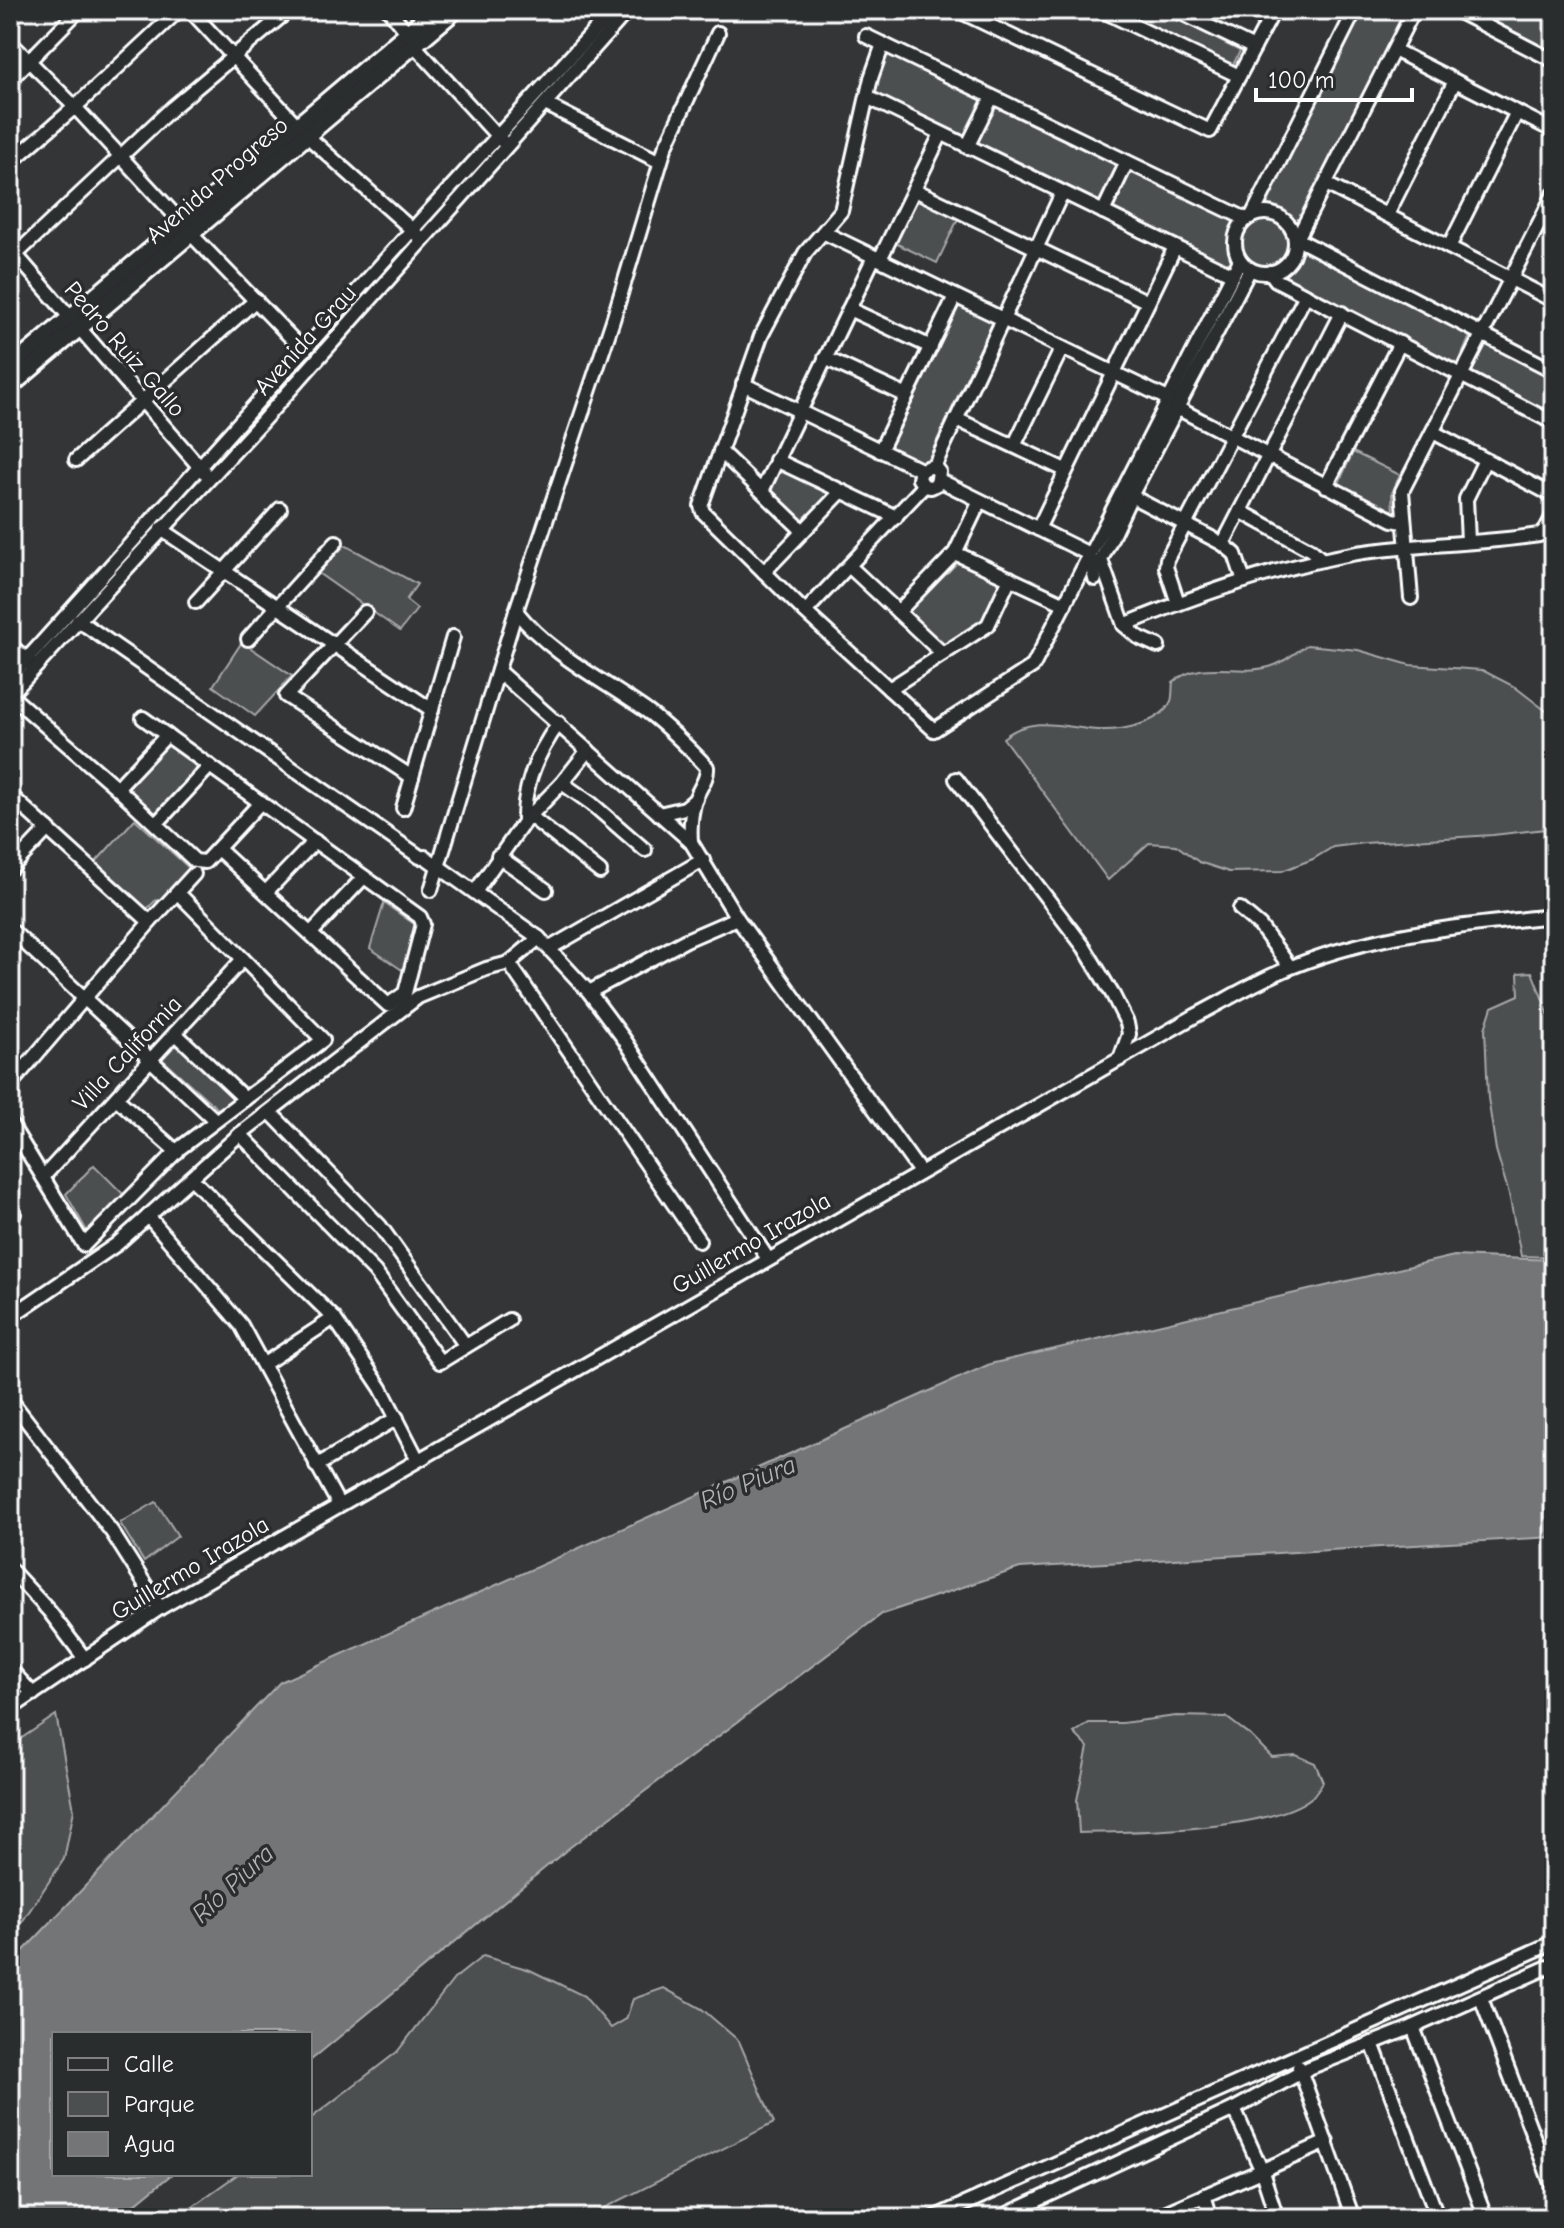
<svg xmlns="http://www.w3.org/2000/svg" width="1564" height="2228" viewBox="0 0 1564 2228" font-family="'Comic Neue',sans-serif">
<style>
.green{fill:#4c4f50;stroke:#a6a7a8;stroke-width:2}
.water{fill:#737576;stroke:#abacad;stroke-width:2}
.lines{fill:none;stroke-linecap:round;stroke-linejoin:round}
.minor-casing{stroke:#fff;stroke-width:18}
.major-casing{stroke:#fff;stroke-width:22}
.minor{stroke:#2a2d2e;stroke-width:12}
.major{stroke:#2a2d2e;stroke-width:16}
.labels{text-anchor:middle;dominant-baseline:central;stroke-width:7;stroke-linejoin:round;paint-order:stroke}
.street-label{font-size:24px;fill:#fff;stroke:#2a2d2e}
.water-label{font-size:26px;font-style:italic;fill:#b2b3b4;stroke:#2a2d2e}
</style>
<rect width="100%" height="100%" fill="#333536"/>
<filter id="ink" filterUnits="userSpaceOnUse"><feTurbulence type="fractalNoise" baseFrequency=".0125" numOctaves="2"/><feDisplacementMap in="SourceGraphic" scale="16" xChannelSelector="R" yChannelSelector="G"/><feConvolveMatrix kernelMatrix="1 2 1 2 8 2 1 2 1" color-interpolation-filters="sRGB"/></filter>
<g filter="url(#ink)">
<g class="green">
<polygon points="1113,10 1159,10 1240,51 1233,65 1230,66"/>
<polygon points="1361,10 1410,10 1302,220 1293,221 1273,208 1264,207 1262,203"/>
<polygon points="1464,10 1554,11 1554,55"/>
<path d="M 885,52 L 1236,222 C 1227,244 1238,251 1233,268 L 870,93 Z"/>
<polygon points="915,197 958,219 937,263 893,242"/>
<circle cx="1265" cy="242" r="25"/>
<polygon points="1304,248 1470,336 1457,367 1284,278"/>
<polygon points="956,302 994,319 926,464 887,447"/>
<polygon points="1487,343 1554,377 1554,417 1469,373"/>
<polygon points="1353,452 1400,475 1392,493 1393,513 1389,515 1337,487"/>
<polygon points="776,466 833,492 803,525 765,491"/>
<polygon points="345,545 417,584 406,600 417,609 400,631 318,573"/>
<polygon points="954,558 1005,580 983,623 944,648 904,612"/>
<polygon points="242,642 292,676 255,716 213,686"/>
<path d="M 1307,645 L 1358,650 L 1410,665 L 1482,670 L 1515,687 L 1554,717 L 1554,828 L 1493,835 L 1365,843 L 1333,847 L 1313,859 L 1282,871 L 1229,872 L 1199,862 L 1176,845 L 1149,843 L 1108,880 L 1003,738 C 1033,714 1066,728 1099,730 C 1121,731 1161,724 1171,701 C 1173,696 1172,687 1173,682 C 1202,657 1241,678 1275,665 C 1286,661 1297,651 1307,645 Z"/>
<polygon points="166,744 197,767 155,815 128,788"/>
<polygon points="135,819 189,868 159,903 156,900 146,910 94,864"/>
<polygon points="384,903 417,926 402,970 370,948"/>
<polygon points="1532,972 1554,1028 1554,1257 1521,1256 1509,1194 1496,1150 1488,1098 1485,1029 1492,1007 1519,995 1518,973"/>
<polygon points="178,1042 235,1097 218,1109 162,1059"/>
<polygon points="94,1165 125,1196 88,1233 66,1194"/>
<polygon points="156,1502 178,1536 144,1562 120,1523"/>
<polygon points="56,1715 74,1810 64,1859 10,1940 10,1746"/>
<path d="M 1176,1716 L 1226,1717 L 1251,1736 L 1272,1757 L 1296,1755 L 1315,1763 L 1323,1782 C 1320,1786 1316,1793 1312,1797 C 1272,1831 1132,1832 1079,1833 L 1077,1800 L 1088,1747 L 1074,1733 L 1089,1723 L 1122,1723 Z"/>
<polygon points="483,1956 530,1970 584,1996 611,2028 626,2019 633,1999 664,1988 702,2009 739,2041 774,2123 585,2218 176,2218 238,2174 310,2174 310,2119 397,2052 454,1979"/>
</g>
<polygon class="water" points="1454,1256 1554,1260 1554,1537 1020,1568 882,1614 569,1848 310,2061 310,2034 54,2034 54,2174 172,2174 118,2218 10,2218 10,1965 280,1682 990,1364"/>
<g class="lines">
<defs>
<g id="minor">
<polyline points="190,10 306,135 418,235"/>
<polyline points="389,10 407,32"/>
<polyline points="957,10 1210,131 1274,10"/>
<polyline points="1101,10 1239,76"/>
<polyline points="1175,10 1254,48"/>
<polyline points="1455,10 1554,61"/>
<polyline points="866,36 1246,219"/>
<polyline points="10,42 75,107 183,224"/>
<polyline points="883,44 871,78 841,211 805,253 761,336 701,506 703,512 805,612 934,730 1033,666 1240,260"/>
<polyline points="414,45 502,141"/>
<polyline points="1394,50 1554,131"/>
<polyline points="10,80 79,10"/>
<polyline points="867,97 1233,275"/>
<polyline points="545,104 660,162"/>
<polyline points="967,147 992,97"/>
<polyline points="10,163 75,107 179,10"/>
<polyline points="1326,184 1554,301"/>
<polyline points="915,190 1148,302"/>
<polyline points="1103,212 1127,162"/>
<circle cx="1265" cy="243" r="30"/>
<polyline points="1387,215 1455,81"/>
<polyline points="1252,216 1355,10"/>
<polyline points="825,233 1170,400"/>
<polyline points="191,234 304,351"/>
<polyline points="1297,239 1554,371"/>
<polyline points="1295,243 1414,10"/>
<polyline points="1449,247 1517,112"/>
<polyline points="10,248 204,472"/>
<polyline points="880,259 941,134"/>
<polyline points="10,260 172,108 289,10"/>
<polyline points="1270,272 1276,280 1554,423"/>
<polyline points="849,309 931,347"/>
<polyline points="825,358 907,396"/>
<polyline points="743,384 921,470 933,466 939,472 937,484 931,487 924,486 919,479 921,470"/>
<polyline points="1177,408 1393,520 1403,522"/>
<polyline points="956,419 1065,470"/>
<polyline points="1433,432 1554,496"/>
<polyline points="1014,446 1062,348"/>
<polyline points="720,451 803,531"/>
<polyline points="880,451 955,296"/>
<polyline points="76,460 256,300"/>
<polyline points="776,460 896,517"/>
<polyline points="934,467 1062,193"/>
<polyline points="939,480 1089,554 1095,579"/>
<polyline points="1326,486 1400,343"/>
<polyline points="762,491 874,257"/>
<polyline points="1131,496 1223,544"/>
<polyline points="1240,511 1311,550 1322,560"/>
<polyline points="161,529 432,710"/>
<polyline points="1038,529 1175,247"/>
<polyline points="1468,541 1466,499 1485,460"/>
<polyline points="955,553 1065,604"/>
<polyline points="849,566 943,654"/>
<polyline points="764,572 841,492"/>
<polyline points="1244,581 1235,554 1223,544 1342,313"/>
<polyline points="1411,598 1402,491 1554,194"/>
<polyline points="196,602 280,509"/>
<polyline points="1178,603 1166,567 1167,559 1306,295"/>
<path d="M 516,611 C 551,655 603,680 648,712 C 669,728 689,748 707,767 C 708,779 699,788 695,800 C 691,813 690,828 691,842"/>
<polyline points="365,612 286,696 412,777 453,637"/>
<polyline points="805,612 924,486"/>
<polyline points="898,612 955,553 980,501"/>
<polyline points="78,620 420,857"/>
<path d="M 1124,625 C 1199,594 1276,567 1357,553 C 1417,544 1479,544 1539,535 L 1545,531 L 1554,514"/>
<polyline points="248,639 336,542"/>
<polyline points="10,645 33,665"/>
<polyline points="1158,646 1138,637 1124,625 1101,560 1131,496 1250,269"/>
<polyline points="498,671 691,842 737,918 920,1172"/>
<polyline points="10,678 412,230 613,10"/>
<polyline points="889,689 988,625 1010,578"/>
<polyline points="10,695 258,426 628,10"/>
<polyline points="10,695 117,788 195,861 205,862 261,802"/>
<polyline points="143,718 420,917 423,924 405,993 388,1005 218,849"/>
<polyline points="956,779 1084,947 1113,995 1127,1023 1129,1034 1120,1059"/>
<polyline points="562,783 592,804 645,850"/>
<polyline points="117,788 167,735"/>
<polyline points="10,795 150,922 194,874"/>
<polyline points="403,808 412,777"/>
<polyline points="659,814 685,808 696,799"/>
<polyline points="530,816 600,872"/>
<path d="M 524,822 C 523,785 537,753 559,723"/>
<polyline points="156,824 210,766"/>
<polyline points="498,856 546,890"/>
<polyline points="425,857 539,938"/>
<polyline points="10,869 48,829"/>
<polyline points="431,890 516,611 613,320 665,148 718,33"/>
<polyline points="267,891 315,841"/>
<polyline points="475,892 524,822 562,783 588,750"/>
<polyline points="1240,909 1260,926 1290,967"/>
<polyline points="10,929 215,1120"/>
<polyline points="311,933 364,877"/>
<polyline points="550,948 703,860"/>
<polyline points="589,992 686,940 737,918"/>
<polyline points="175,1033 245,1099"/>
<polyline points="10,1085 150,922"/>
<polyline points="116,1098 177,1152"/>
<polyline points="270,1112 380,1226 466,1346"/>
<polyline points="10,1123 84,1245 180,1148 323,1040 178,893"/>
<polyline points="240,1134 375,1272 440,1362 509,1320"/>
<polyline points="43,1177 243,959"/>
<polyline points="191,1178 334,1318 381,1388 418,1460"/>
<polyline points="148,1216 241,1325 339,1505"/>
<polyline points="10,1217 14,1214"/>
<polyline points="699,1241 509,963 539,938 589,992 624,1039 768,1259"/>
<polyline points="10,1317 117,1244 240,1134 418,997 486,969 509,963"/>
<polyline points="264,1364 334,1318"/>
<polyline points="10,1399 112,1532 160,1608"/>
<polyline points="316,1466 397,1418"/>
<polyline points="10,1569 49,1611 85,1659"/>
<polyline points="10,1669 33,1694"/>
<path d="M 10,1709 L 160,1608 L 1195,1016 C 1228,999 1260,979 1294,966 C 1378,933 1465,925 1554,916"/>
<polyline points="1481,1998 1554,2191"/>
<polyline points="1413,2027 1486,2218"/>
<polyline points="1372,2043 1438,2218"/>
<polyline points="1299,2067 1353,2218"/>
<polyline points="1234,2109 1261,2169 1277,2218"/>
<polyline points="1204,2195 1211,2218"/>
<polyline points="933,2218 1554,1942"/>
<polyline points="999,2218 1234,2109 1309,2068 1413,2027 1548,1967 1554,1972"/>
<polyline points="1153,2218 1327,2142"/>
<polyline points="1553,2218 1554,2218"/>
</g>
<g id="major">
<polyline points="10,369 435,10"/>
<polyline points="10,386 455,10"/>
</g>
</defs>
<use href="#minor" class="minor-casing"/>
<use href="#major" class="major-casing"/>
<use href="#minor" class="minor"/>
<use href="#major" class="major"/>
</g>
</g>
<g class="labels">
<g class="street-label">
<text transform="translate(217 180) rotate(-41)">Avenida Progreso</text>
<text transform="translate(305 340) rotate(-48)">Avenida Grau</text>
<text transform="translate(125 349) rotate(49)">Pedro Ruiz Gallo</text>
<text transform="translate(127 1053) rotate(-47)">Villa California</text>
<text transform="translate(751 1243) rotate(-30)">Guillermo Irazola</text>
<text transform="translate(190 1568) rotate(-31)">Guillermo Irazola</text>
</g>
<g class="water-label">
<text transform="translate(748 1483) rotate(-23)">Río Piura</text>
<text transform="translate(233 1884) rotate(-43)">Río Piura</text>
</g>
</g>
<rect width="1564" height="2228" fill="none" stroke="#2a2d2e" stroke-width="40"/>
<rect x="20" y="20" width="1524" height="2188" fill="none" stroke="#fff" stroke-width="3" filter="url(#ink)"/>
<rect x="52" y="2032" width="260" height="144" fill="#2a2d2e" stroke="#7f8182" stroke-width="2"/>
<rect x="68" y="2058" width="40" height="12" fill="#2a2d2e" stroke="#7f8182" stroke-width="2"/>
<text x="124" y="2072" font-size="24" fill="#ffffff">Calle</text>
<rect x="68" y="2092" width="40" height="24" fill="#4c4f50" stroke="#7f8182" stroke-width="2"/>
<text x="124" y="2112" font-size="24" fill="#ffffff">Parque</text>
<rect x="68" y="2132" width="40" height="24" fill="#737576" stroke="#7f8182" stroke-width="2"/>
<text x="124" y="2152" font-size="24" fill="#ffffff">Agua</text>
<path d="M1256 88v12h156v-12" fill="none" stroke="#ffffff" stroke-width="4"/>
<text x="1268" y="88" font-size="24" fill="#ffffff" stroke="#2a2d2e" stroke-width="6" paint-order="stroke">100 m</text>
</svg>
